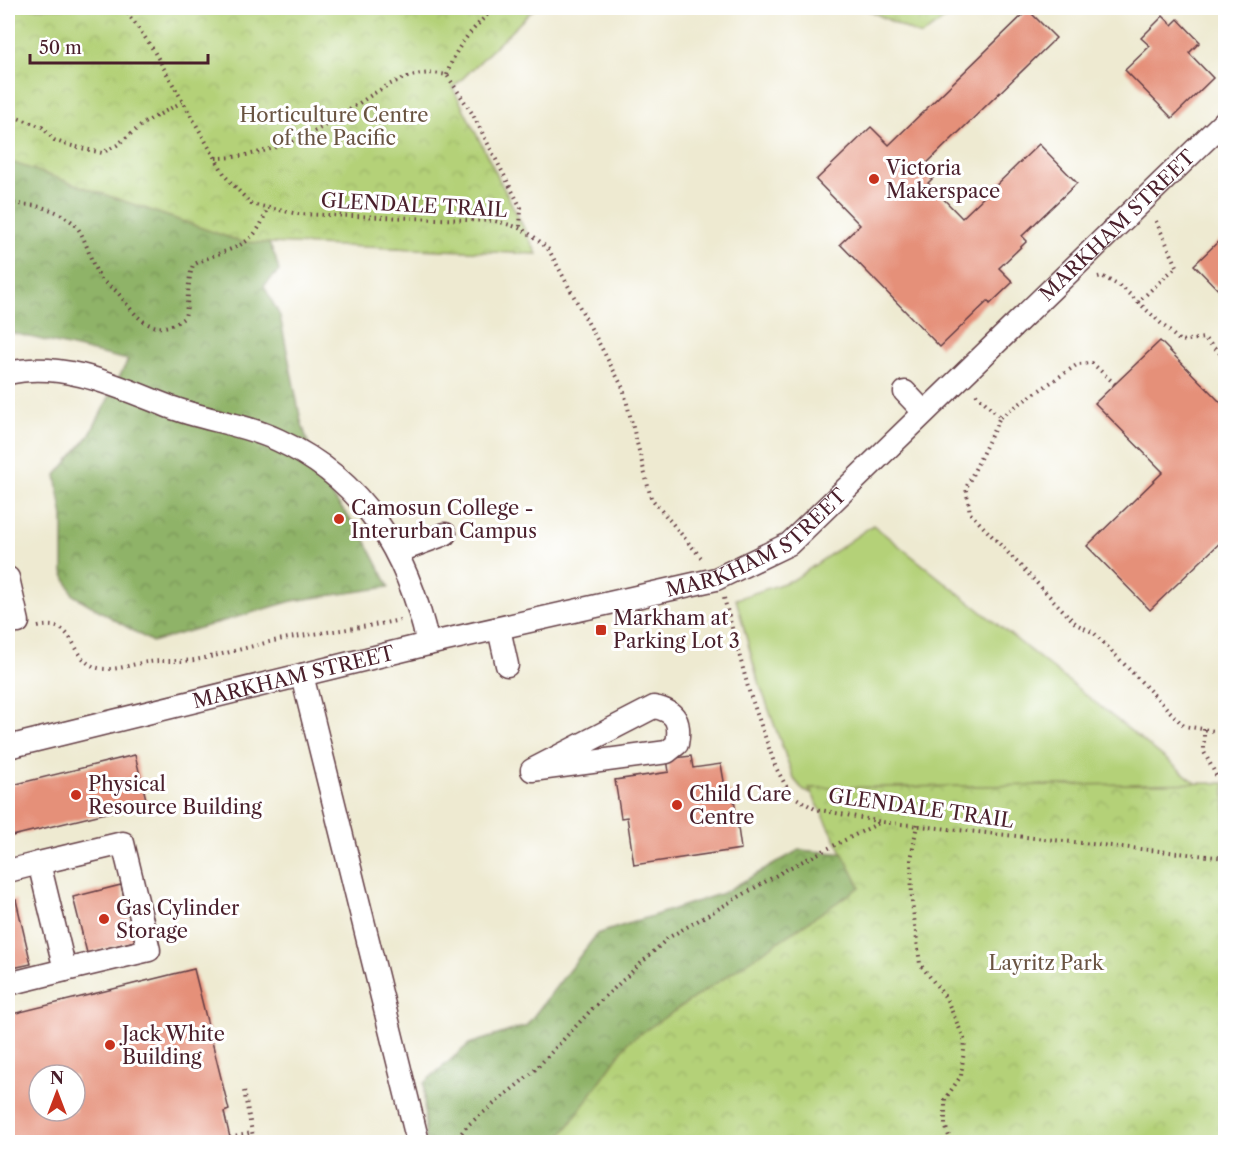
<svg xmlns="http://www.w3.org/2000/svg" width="1233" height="1150" viewBox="0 0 1233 1150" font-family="'Libre Caslon Text',serif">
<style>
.grass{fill:#b4d178;stroke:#7f7852;stroke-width:1.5}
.forest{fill:url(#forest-crowns);stroke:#6c694a;stroke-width:1.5}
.park{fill:url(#park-crowns);stroke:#7f7852;stroke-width:1.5}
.building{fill:#e59079;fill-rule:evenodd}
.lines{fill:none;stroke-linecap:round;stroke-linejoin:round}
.minor-casing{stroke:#633d44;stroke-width:25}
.path{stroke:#633d44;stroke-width:4;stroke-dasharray:1.5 4.5;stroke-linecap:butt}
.minor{stroke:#fff;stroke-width:22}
.poi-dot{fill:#c8321e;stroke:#fff;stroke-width:2}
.labels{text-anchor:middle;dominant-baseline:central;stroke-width:6;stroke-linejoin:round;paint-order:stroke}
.park-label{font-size:20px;fill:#6a5442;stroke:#fff}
.poi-label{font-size:20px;fill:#4a1f2b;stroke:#fff;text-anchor:start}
.street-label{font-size:20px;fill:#4a1f2b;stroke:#fff}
</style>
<defs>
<pattern id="forest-crowns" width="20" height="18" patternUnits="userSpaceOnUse" patternTransform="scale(1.5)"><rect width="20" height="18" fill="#8fb368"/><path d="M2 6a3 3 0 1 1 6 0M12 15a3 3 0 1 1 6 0" fill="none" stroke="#779156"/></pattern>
<pattern id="park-crowns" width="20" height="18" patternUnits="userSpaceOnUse" patternTransform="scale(1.5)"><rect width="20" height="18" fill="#b4d178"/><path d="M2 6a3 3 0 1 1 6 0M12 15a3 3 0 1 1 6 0" fill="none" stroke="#9cb368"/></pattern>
</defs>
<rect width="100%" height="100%" fill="#fff"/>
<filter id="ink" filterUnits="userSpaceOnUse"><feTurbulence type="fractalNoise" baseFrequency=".0167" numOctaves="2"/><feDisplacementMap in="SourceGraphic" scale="12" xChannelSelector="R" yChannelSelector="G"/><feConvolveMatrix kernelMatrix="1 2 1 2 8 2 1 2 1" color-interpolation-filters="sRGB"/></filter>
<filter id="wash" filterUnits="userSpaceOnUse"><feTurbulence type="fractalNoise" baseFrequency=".008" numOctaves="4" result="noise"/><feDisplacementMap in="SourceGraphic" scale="24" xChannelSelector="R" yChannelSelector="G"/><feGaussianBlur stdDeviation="1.35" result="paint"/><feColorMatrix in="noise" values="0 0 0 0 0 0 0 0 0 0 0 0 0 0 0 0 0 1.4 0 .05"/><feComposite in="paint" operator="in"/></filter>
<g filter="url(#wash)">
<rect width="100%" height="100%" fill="#eeead1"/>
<polygon class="grass" points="873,525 1221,803 1226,838 826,798 804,791 794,779 757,677 736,599 793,580"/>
<g class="forest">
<polygon points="8,8 257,219 275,256 279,271 264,286 280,316 301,421 320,480 363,536 389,587 292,601 152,642 73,595 63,572 63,517 56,475 89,436 128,360 8,332"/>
<polygon points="799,850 898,858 1225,1142 425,1142 424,1083 469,1044 526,1026 597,934 723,893"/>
</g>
<g class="park">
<polygon points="8,8 535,8 453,88 537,254 242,242 8,161"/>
<polygon points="864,8 960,8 921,36"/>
<polygon points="1225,783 1225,1142 557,1142 628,1042 860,887 809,788"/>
</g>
<g id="blocks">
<g class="building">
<polygon points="1028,10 1056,38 922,168 933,178 928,183 962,218 1039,144 1077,183 1022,236 1027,241 999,268 1013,282 990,304 988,301 940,347 840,244 860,225 816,180 871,127 889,145"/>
<polygon points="1163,16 1172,25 1178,19 1200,42 1189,53 1213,78 1172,118 1125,70 1150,46 1141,38"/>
<polygon points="1226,234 1226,298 1194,265"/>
<polygon points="1160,341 1226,408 1226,537 1150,610 1087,546 1163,472 1095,403"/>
<polygon points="135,755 147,803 8,837 8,786"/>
<polygon points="691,756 693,768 721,764 726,793 733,792 741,849 634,865 627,817 621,818 615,780 669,772 667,759"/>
<polygon points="121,885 135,941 87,953 73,897"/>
<polygon points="16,900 31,964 8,969 8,902"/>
<path d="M 194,969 L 229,1110 L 224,1112 L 231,1142 L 8,1142 L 8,1015 ZM 39,1075 L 75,1075 L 75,1111 L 39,1111 Z"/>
</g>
</g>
</g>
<g filter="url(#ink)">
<use href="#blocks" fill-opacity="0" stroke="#633d44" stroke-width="1.5"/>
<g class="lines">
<defs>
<g id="minor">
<path d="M 8,373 C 63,360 119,387 170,407 C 205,420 244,424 278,440 C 365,480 408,554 428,644"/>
<polyline points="905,392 924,412"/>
<polyline points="397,552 445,534"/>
<polyline points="8,578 18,622"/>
<polyline points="499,629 507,665"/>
<polyline points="302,675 418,1142"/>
<path d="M 654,707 C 676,711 681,722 677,744 L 667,752 L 532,770 Z"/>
<path id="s1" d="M 8,747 L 428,644 L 716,579 L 789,544 L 1226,120"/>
<polyline points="39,863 123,843 149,950 65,970"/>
<polyline points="8,871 39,863 65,970 8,984"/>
</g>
</defs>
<use href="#minor" class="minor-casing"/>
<g class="path">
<path d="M 124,8 L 151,46 L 226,177 L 251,204 L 298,214 L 495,221 C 521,227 530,232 549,250 L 623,388 L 651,498 L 703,560"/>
<path d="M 447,75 C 455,46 473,29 494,8"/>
<polyline points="8,114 42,127 54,140 64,144 102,153 117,145 144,123 182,102"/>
<path d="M 216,158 C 253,158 294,143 326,125 C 364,103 400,65 447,75 L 472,113 L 521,208 L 520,227"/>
<path d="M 8,203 C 32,205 53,206 72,222 C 87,234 89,263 101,279 C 106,285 114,288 119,294 C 137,318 154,341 185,317 C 189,300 187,282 193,265 C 227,246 255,252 267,208"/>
<polyline points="1098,277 1102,276 1123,288 1138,302 1177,266 1155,219"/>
<polyline points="1138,302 1180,341 1204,338 1226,359"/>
<polyline points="976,394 1000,417 966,488 970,513 1076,624 1094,633 1184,726 1226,733"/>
<polyline points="1000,417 1078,364 1092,363 1115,384"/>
<polyline points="724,598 749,691 776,768 791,795 815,809 882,822 1226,858"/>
<path d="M 38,627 C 82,617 67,670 108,669 C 122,669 135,663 149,662 C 164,660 179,662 194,660 C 224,655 253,645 283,639 C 322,632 362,628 400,620"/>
<polyline points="1204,729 1204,752 1226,794"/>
<polyline points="917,824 911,860 912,902 920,964 946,998 965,1041 961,1076 945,1099 945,1125 951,1142"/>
<polyline points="244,1091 254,1142"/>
<polyline points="230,1138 251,1133"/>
<polyline points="454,1142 468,1125 532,1073 592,1009 668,938 789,868 881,822"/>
</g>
<use href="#minor" class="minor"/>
</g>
</g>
<g class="poi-dot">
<circle cx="874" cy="179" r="6"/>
<circle cx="339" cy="519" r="6"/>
<rect x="595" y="624" width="12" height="12" rx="3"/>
<circle cx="76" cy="795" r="6"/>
<circle cx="677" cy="805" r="6"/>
<circle cx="104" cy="919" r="6"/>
<circle cx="110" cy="1045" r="6"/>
</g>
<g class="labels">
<g class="park-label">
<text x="334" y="115">Horticulture Centre<tspan x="334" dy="23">of the Pacific</tspan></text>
<text x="1046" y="963">Layritz Park</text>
</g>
<g class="poi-label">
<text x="886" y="168">Victoria<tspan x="886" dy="23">Makerspace</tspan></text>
<text x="351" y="508">Camosun College -<tspan x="351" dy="23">Interurban Campus</tspan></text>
<text x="613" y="618">Markham at<tspan x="613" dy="23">Parking Lot 3</tspan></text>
<text x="88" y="784">Physical<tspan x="88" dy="23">Resource Building</tspan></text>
<text x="689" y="794">Child Care<tspan x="689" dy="23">Centre</tspan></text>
<text x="116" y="908">Gas Cylinder<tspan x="116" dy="23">Storage</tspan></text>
<text x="122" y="1034">Jack White<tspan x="122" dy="23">Building</tspan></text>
</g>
<g class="street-label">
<text transform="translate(414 205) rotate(3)">GLENDALE TRAIL</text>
<text stroke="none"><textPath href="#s1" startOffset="1266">MARKHAM STREET</textPath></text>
<text stroke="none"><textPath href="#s1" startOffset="780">MARKHAM STREET</textPath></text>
<text stroke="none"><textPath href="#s1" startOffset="294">MARKHAM STREET</textPath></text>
<text transform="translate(921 808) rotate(8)">GLENDALE TRAIL</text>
</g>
</g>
<rect width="1233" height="1150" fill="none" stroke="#fff" stroke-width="30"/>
<g transform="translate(57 1093)"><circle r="28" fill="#ffffff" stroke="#b7a5aa" stroke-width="1.5"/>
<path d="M0-4.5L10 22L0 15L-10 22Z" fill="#c8321e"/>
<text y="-9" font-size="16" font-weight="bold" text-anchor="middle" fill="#4a1f2b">N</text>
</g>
<path d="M30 54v9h178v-9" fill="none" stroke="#4a1f2b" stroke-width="3"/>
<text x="39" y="54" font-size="18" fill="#4a1f2b" stroke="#ffffff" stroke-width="4.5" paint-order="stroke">50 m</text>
</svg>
